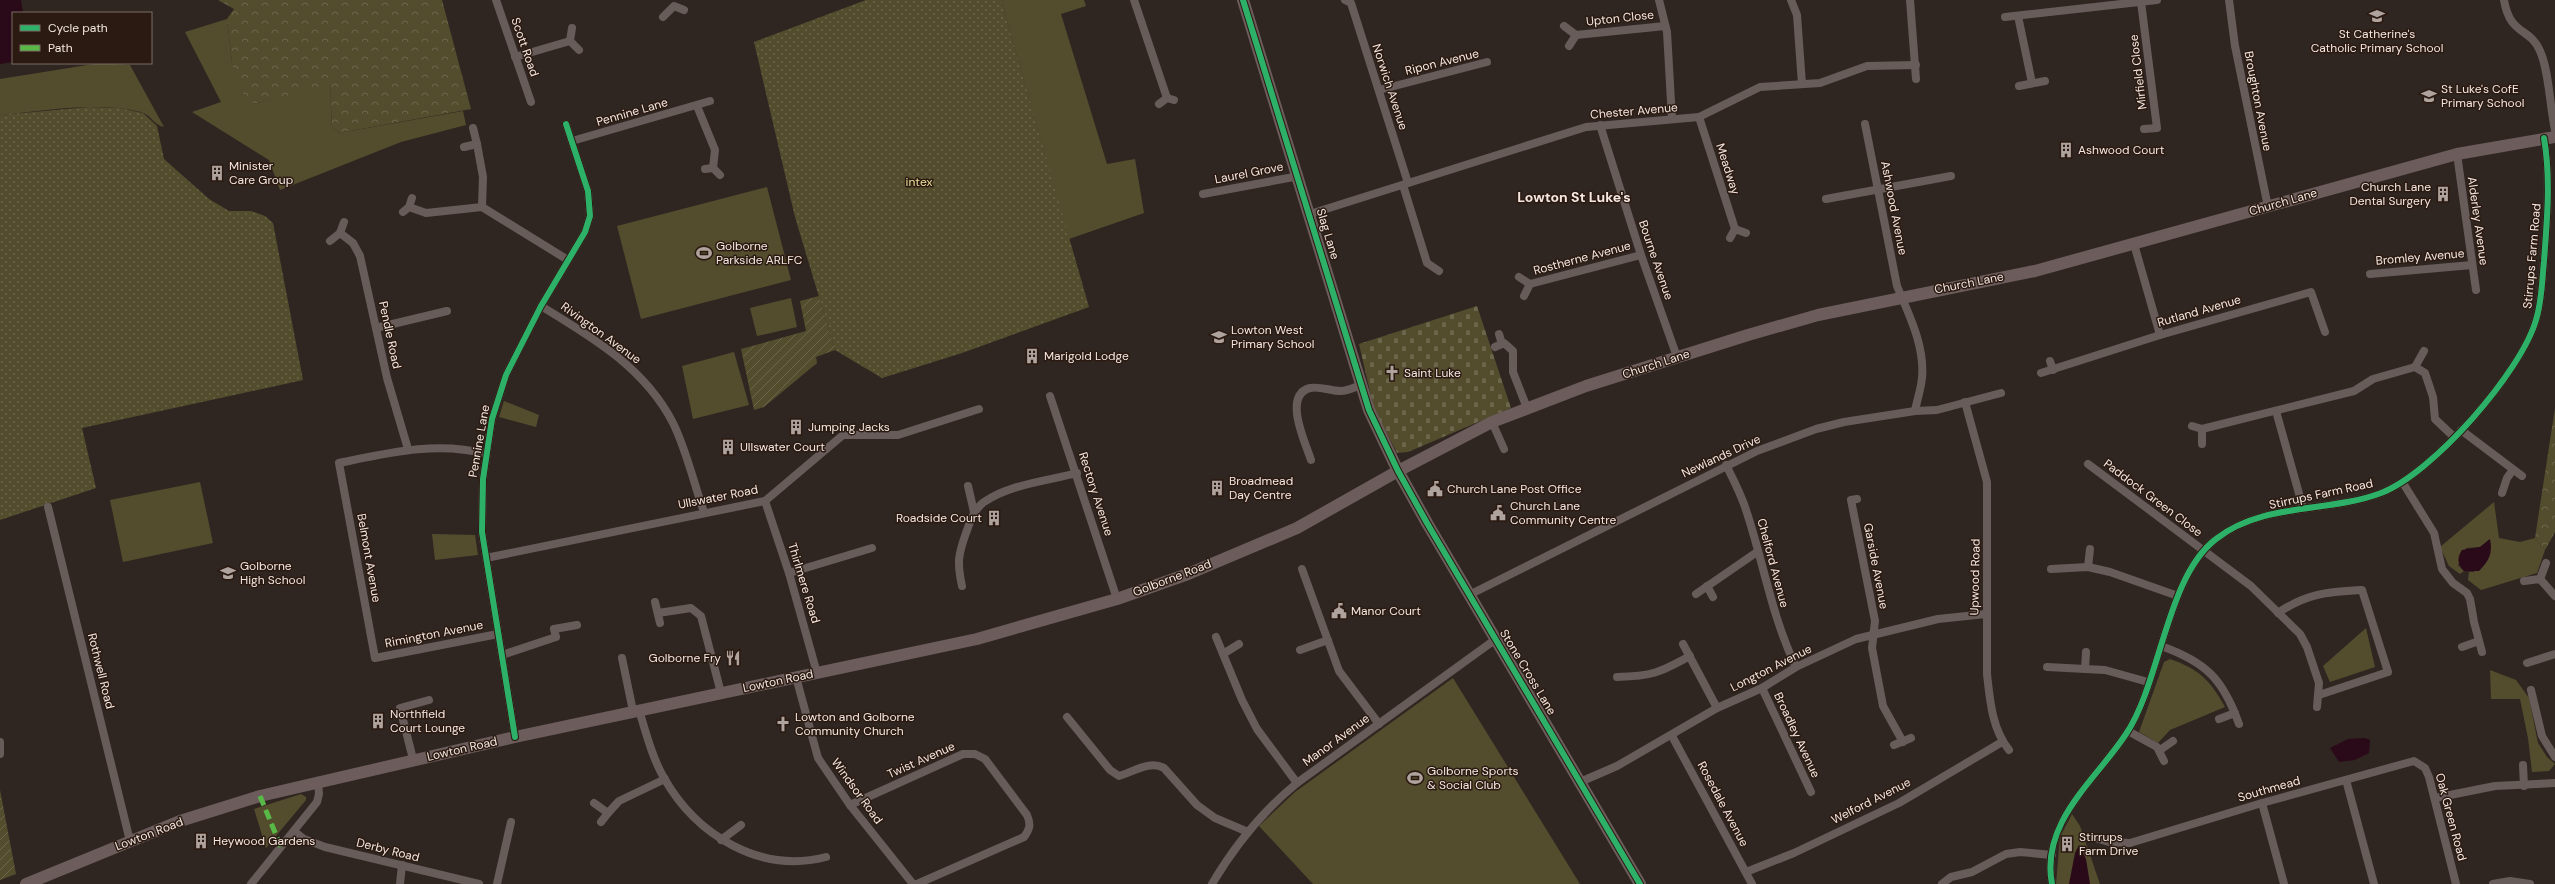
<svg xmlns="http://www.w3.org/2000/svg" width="2555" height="884" viewBox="0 0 2555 884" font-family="'DM Sans',sans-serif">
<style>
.grass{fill:#534d2e}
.forest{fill:url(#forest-crowns)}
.cemetery{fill:url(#cemetery-stones)}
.park{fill:url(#park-dots)}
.garden{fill:url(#garden-furrows)}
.water{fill:#2a0919}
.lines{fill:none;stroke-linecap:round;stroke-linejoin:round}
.street{stroke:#685c5a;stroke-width:8}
.secondary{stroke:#6c5d5c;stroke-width:12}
.quiet{stroke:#58b947;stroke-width:5;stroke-dasharray:10 5;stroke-linecap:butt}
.cycleway-casing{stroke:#2b1a11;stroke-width:8}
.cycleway{stroke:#2db169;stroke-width:6}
.labels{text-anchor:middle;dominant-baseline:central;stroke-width:3;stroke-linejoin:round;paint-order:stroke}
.street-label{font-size:12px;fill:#f4e7e1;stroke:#2b1a11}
.poi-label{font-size:12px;fill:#f4e7e1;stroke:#2b1a11;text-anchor:start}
.park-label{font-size:12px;fill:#ebe199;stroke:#2b1a11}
.quarter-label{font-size:14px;font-weight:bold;fill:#f4e7e1;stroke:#2b1a11}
</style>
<defs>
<pattern id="forest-crowns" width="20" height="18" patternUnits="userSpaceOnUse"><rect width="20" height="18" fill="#534d2e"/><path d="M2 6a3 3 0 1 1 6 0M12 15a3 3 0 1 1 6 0" fill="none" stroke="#6c674c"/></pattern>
<pattern id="cemetery-stones" width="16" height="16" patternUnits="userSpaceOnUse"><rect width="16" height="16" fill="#534d2e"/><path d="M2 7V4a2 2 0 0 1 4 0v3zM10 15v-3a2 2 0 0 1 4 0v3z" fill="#6c674c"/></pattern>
<pattern id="park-dots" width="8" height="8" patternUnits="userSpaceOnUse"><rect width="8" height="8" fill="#534d2e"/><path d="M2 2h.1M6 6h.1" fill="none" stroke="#6c674c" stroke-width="1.8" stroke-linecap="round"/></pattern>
<pattern id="garden-furrows" width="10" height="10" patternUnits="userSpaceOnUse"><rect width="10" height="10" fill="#534d2e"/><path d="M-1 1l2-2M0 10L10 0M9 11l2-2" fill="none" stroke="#6c674c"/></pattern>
</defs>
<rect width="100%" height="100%" fill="#302621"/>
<g class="grass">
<polygon points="1001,0 1084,0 1086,6 1061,14 1107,164 1135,159 1144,213 1069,239"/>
<polygon points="227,19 232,63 254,104 330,84 332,127 339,133 463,111 466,125 401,142 280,190 269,160 192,112 221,102 185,32"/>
<path d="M 100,63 L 130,65 L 164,127 C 154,125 151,115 141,112 C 96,101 46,111 0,115 L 0,79 Z"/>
<polygon points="767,187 791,280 641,319 617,226"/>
<polygon points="791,298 797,327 757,336 750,308"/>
<polygon points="734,352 749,405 693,419 682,366"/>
<polygon points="504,401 539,415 536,427 499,417"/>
<polygon points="200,482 213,543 123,562 110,500"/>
<polygon points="2494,502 2499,538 2520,542 2535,538 2545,550 2537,573 2481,590 2468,580 2469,572 2474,572 2490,539 2480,547 2466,548 2458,565 2464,571 2460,574 2449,566 2440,547"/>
<polygon points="432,534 475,535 478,555 435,560"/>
<polygon points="2366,628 2375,667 2330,682 2323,666"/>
<path d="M 2170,659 C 2199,669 2211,681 2225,707 L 2170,730 L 2158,743 L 2139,732 L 2164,662 Z"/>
<polygon points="2490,670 2516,680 2529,698 2538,743 2547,757 2555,764 2549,771 2532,772 2528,738 2520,699 2491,699"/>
<polygon points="1453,678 1580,884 1313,884 1259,826 1295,792"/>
<polygon points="301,794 306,797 306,800 266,848 254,809"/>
<polygon points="2072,814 2080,826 2100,884 2056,884 2060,837"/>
</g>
<g class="forest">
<polygon points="218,0 442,0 471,109 339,133 332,127 330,85 254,104 239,89 232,63 227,19 234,9"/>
<polygon points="2555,408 2555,532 2545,550 2535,538"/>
</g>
<polygon class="cemetery" points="1477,306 1511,408 1408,452 1397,453 1374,409 1359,344"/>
<g class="park">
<polygon points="866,0 1001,0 1089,307 962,353 882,378 835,350 795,217 754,42"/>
<polygon points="89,107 119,108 143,113 157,126 164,159 209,199 229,211 251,211 265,216 273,223 303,380 82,428 96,488 0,520 0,115"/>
</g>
<g class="garden">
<polygon points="819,296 835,350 816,357 817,363 764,407 754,410 741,349 806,331 800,301"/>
<polygon points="0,790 16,874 0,880"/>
</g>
<g class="water">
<polygon points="0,0 21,0 23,13 13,13 13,62 0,64"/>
<path d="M 2490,539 C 2493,553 2489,561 2479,571 L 2464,571 C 2457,563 2457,558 2462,550 L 2480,547 Z"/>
<polygon points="2365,738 2370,740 2369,753 2355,760 2339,762 2330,748 2348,739"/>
<polygon points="2079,845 2086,859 2090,884 2069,884 2075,853"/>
</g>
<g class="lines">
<g class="street">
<polyline points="496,0 531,102"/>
<polyline points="1134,0 1167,98"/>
<polyline points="1345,0 1351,3 1408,183"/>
<polyline points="1659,0 1667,32 1672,119"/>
<polyline points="1791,0 1797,15 1802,84"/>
<polyline points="1910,0 1916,79"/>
<polyline points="2229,0 2235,46 2268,207"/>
<path d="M 2504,0 C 2510,36 2530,27 2540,51 C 2549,70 2550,108 2555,130"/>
<polyline points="2141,2 2157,128 2144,129"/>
<polyline points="2018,16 2032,83"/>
<polyline points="663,17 674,6 684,10"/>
<polyline points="2005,17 2157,0"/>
<polyline points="1564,26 1576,35 1569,46"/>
<polyline points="572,28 570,41 579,50"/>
<polyline points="1576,35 1665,26"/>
<polyline points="515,57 570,41"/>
<polyline points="2019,86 2045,81"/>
<polyline points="1379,90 1487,62"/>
<polyline points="1159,104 1167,98 1174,100"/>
<polyline points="697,106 715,150 713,168"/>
<polyline points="1699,117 1735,229"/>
<path d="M 1865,124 L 1897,286 C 1909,315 1925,346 1922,378 C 1921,389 1917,400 1915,411"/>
<polyline points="1600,125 1641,255 1677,357"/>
<polyline points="572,141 710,101"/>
<polyline points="464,147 477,144 473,128"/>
<polyline points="2457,154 2476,290"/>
<polyline points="705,169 713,168 720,175"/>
<polyline points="1403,185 1427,263 1439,271"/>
<polyline points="1203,194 1299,176"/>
<polyline points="1826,199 1951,176"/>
<polyline points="409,207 426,213 482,207 483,177 477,144"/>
<polyline points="482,207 568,260"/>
<polyline points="403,212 409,207 412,198"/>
<polyline points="1310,214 1586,127 1699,117 1760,87 1820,83 1867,66 1916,65"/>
<polyline points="1735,229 1746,233"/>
<polyline points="340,233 353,243 360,256 387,378 408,449"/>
<polyline points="1730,238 1735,229"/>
<polyline points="330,241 340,233 344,222"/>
<polyline points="2134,244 2160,335"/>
<polyline points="2370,274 2472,265"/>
<polyline points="1519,277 1530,284 1524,296"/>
<polyline points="1530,284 1641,255"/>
<path d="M 541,306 C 592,337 645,368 673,423 C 686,449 694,484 704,512"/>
<polyline points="376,328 447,311"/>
<polyline points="1499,334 1502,344"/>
<polyline points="1495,347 1504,343 1513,351 1513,372 1527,408"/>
<polyline points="2050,361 2053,370"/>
<polyline points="2415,367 2424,351"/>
<polyline points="2041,373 2160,335 2311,292 2325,332"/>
<polyline points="1050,396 1117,599"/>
<path d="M 1965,402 L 1987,482 L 1987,674 C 1990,701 1992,729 2009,750"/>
<polyline points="2276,411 2303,508"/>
<polyline points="1492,422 1504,449"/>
<polyline points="2192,426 2202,429"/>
<polyline points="2461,430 2522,476"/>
<polyline points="2202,444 2202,429 2354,391 2373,379 2415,367 2425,373 2433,397 2435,419 2454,437"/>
<path d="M 486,454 C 437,441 388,453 339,463 L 375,658 L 498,634"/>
<path d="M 1311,460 C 1306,444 1282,395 1310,388 C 1321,386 1330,391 1341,391 C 1347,391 1355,387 1361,385"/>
<polyline points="2088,464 2251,586 2300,634 2307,647 2319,683 2317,707"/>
<path d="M 1726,465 C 1734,481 1742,496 1747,513 C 1764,565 1772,617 1796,667"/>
<polyline points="2403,483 2434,533 2442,569 2453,583 2467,593 2470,599 2474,622 2482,652"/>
<polyline points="968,486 974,512"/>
<polyline points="2502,493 2507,478 2513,470"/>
<polyline points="1857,499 1851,500 1875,621 1872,648 1883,706 1903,742"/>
<polyline points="765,501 789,573 817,673"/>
<polyline points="48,507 130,841"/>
<polyline points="486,558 765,501 843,435 898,435 979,409"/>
<polyline points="2088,567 2090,549"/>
<polyline points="1302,569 1339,671 1379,724"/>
<polyline points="2051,569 2088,567 2110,572 2178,596"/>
<polyline points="789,573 872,548"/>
<polyline points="2540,579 2546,563"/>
<polyline points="2524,581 2540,579 2555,596"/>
<path d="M 962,586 C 957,563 958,555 966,533 C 970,522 974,509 984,502 C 1010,484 1047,481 1077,473"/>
<polyline points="1707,586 1713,597"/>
<polyline points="1696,594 1757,552"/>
<polyline points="1469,595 1757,451 1816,429 1844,422 1915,411 1937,410 2001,393"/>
<polyline points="655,602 660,623"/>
<polyline points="658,613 691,608 701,616 721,693"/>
<path d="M 2278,613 C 2307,593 2328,592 2362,590 L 2388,672 L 2319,695"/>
<polyline points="1216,637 1242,700 1257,729 1297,783"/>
<polyline points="1683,644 1717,708"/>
<path d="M 2161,646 C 2206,662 2223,679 2239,724"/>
<polyline points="2462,647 2479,641"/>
<polyline points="1300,650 1328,640"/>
<polyline points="1223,654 1239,644"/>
<polyline points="502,655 556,637 554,629 577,625"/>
<polyline points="622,658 633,711"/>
<polyline points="2527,663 2555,654"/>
<polyline points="2047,667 2105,670 2148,682"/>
<polyline points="2085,669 2086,652"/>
<polyline points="796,677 818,758 850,805 913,884"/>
<path d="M 1617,677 C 1652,676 1659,673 1690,656"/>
<polyline points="1762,688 1811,792"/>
<polyline points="2531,690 2542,736 2555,757"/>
<path d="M 639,710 C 646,733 652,757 664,778 C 697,836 761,874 826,857"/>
<path d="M 1067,717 L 1110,770 L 1119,776 C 1133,772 1150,760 1164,768 L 1197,805 L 1215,818 L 1248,832"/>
<polyline points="2219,719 2235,713"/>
<polyline points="2128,731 2157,747 2164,761"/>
<polyline points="1672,736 1752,884"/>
<polyline points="515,737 482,532 483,479 492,419 506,375 541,306 585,232 590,216 588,191 566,124"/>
<polyline points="0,742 0,754"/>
<polyline points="1894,745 1911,738"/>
<polyline points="2160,750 2173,741"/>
<polyline points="413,759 400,708 429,700"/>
<polyline points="2523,765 2524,786"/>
<polyline points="2346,780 2374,884"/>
<polyline points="1580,782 1617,766 1717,708 1762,688 1796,667 1856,639 1938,619 1986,614"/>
<polyline points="2435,798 2495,786 2555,783"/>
<polyline points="594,803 608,813 601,822"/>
<polyline points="2262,803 2284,884"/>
<path d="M 850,805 L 963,754 L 975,754 L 985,759 L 1027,815 C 1031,824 1030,829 1024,837 L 917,884"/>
<polyline points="608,813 619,801 665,779"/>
<polyline points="294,831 304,839 325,847 479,884"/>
<polyline points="2095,838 2109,842 2130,843 2262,803 2414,761 2425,768 2429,777 2456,884"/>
<polyline points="721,840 741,825"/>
<polyline points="1746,872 1794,853 1899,803 2002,742"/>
<polyline points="251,884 317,802 319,794 318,782"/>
<polyline points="400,884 402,865"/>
<polyline points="497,884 511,822"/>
<path d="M 1212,884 C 1235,845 1263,811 1297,783 L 1496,639"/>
<polyline points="1942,884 1951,877 1972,872 2006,854 2020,852 2052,855"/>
<path d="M 2052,884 C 2040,822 2096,780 2126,734 C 2161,682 2166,577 2216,539 C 2263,502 2329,513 2381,493 C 2433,473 2521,372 2536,320 C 2542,301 2542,281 2544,261 C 2547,220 2551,179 2544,138"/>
<polyline points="2493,884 2510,881 2530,884"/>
</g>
<g class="secondary">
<polyline points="1243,0 1369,410 1398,471 1427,523 1640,884"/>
<polyline points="26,884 180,821 260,796 515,737 977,639 1117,599 1188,574 1297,528 1398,471 1492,422 1586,386 1748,335 1818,315 2035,271 2457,154 2555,137"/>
</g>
<polyline class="quiet" points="260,796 281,847"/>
<defs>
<g id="cycleway">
<polyline points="1243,0 1369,410 1398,471 1427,523 1640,884"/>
<polyline points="515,737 482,532 483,479 492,419 506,375 541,306 585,232 590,216 588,191 566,124"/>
<path d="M 2052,884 C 2040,822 2096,780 2126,734 C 2161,682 2166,577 2216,539 C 2263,502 2329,513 2381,493 C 2433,473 2521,372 2536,320 C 2542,301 2542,281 2544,261 C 2547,220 2551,179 2544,138"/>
</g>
</defs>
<use href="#cycleway" class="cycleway-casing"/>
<use href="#cycleway" class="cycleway"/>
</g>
<defs>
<symbol id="school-bare" viewBox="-9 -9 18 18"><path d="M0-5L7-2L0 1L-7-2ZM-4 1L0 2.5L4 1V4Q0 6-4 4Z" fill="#afa39e" stroke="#2b1a11" stroke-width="2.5" paint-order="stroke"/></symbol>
<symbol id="building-bare" viewBox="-9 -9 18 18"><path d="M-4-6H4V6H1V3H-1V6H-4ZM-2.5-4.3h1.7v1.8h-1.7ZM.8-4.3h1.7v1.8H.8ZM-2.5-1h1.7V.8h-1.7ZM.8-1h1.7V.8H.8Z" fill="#afa39e" stroke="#2b1a11" stroke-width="2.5" paint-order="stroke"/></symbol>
<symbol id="stadium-bare" viewBox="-9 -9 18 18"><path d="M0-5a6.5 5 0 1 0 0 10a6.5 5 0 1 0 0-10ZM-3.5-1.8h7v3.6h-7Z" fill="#afa39e" stroke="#2b1a11" stroke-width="2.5" paint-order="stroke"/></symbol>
<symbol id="church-bare" viewBox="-9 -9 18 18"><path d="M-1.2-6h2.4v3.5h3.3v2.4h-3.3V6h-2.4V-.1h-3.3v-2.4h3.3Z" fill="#afa39e" stroke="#2b1a11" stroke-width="2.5" paint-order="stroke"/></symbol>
<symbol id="civic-bare" viewBox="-9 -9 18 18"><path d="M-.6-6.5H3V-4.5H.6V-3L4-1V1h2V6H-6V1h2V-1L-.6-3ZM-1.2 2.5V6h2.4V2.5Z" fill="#afa39e" stroke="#2b1a11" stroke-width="2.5" paint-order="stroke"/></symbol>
<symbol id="restaurant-bare" viewBox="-9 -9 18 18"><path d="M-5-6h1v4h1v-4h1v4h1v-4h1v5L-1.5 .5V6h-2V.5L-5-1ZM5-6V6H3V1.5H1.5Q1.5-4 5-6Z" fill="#afa39e" stroke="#2b1a11" stroke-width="2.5" paint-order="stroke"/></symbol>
</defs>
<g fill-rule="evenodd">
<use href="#school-bare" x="2366" y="5" width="22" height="22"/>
<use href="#school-bare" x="2418" y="85" width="22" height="22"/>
<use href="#building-bare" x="2055" y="139" width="22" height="22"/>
<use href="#building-bare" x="206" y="162" width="22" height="22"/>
<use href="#building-bare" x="2432" y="183" width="22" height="22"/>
<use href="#stadium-bare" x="693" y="242" width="22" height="22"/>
<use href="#school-bare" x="1208" y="326" width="22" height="22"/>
<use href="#building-bare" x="1021" y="345" width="22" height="22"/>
<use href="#church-bare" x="1381" y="362" width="22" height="22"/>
<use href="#building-bare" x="785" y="416" width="22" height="22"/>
<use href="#building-bare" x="717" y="436" width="22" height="22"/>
<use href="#building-bare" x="1206" y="477" width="22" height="22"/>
<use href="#civic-bare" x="1424" y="478" width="22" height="22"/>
<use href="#civic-bare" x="1487" y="502" width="22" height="22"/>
<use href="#building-bare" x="983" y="507" width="22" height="22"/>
<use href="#school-bare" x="217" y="562" width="22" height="22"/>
<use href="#civic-bare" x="1328" y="600" width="22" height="22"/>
<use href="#restaurant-bare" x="722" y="647" width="22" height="22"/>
<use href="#building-bare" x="367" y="710" width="22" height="22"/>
<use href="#church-bare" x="772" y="713" width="22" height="22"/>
<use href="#stadium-bare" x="1404" y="767" width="22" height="22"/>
<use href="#building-bare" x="190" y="830" width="22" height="22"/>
<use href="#building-bare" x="2056" y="833" width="22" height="22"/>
</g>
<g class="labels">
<g class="street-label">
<text transform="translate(1620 18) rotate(-6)">Upton Close</text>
<text transform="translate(525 47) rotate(71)">Scott Road</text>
<text transform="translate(1442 62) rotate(-14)">Ripon Avenue</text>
<text transform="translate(2138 72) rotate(-97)">Mirfield Close</text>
<text transform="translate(1390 87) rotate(72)">Norwich Avenue</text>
<text transform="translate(2258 101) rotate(79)">Broughton Avenue</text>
<text transform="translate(1634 111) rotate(-5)">Chester Avenue</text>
<text transform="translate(632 112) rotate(-16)">Pennine Lane</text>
<text transform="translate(1728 169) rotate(72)">Meadway</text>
<text transform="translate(1249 173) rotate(-11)">Laurel Grove</text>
<text transform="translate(2283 202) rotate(-16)">Church Lane</text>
<text transform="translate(1894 208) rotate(79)">Ashwood Avenue</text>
<text transform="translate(2478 221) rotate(82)">Alderley Avenue</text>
<text transform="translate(1328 234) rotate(73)">Slag Lane</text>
<text transform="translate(2532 256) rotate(-85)">Stirrups Farm Road</text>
<text transform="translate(2420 257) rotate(-5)">Bromley Avenue</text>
<text transform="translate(1582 258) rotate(-15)">Rostherne Avenue</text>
<text transform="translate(1656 260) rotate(71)">Bourne Avenue</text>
<text transform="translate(1969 283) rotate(-11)">Church Lane</text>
<text transform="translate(2199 311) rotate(-16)">Rutland Avenue</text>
<text transform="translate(601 333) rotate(36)">Rivington Avenue</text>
<text transform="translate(390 335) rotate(78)">Pendle Road</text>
<text transform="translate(1656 364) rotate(-18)">Church Lane</text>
<text transform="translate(479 441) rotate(-80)">Pennine Lane</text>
<text transform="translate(1721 456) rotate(-25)">Newlands Drive</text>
<text transform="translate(1096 494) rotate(72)">Rectory Avenue</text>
<text transform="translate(2321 494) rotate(-12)">Stirrups Farm Road</text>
<text transform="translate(718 497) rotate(-11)">Ullswater Road</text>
<text transform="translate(2153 498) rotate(37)">Paddock Green Close</text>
<text transform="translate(369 558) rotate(80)">Belmont Avenue</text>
<text transform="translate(1773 563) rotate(75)">Chelford Avenue</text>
<text transform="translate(1876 566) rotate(79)">Garside Avenue</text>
<text transform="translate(1975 577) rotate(-89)">Upwood Road</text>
<text transform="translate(1172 578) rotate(-21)">Golborne Road</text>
<text transform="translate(804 583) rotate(73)">Thirlmere Road</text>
<text transform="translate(434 634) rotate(-11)">Rimington Avenue</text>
<text transform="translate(1771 668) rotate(-27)">Longton Avenue</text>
<text transform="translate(101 671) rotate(76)">Rothwell Road</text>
<text transform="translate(1528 672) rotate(59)">Stone Cross Lane</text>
<text transform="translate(778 681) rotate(-12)">Lowton Road</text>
<text transform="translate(1797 735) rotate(65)">Broadley Avenue</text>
<text transform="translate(1336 740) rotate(-36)">Manor Avenue</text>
<text transform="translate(462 749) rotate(-13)">Lowton Road</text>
<text transform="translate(921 760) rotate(-24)">Twist Avenue</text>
<text transform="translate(2269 789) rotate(-16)">Southmead</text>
<text transform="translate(857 791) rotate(54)">Windsor Road</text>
<text transform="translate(1871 801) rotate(-27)">Welford Avenue</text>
<text transform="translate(1723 804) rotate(62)">Rosedale Avenue</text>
<text transform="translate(2451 817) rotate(75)">Oak Green Road</text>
<text transform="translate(149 834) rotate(-21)">Lowton Road</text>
<text transform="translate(388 850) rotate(14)">Derby Road</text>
</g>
<g class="poi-label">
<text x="2377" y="34" text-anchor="middle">St Catherine's<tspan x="2377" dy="14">Catholic Primary School</tspan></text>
<text x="2441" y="89">St Luke's CofE<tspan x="2441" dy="14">Primary School</tspan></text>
<text x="2078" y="150">Ashwood Court</text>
<text x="229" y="166">Minister<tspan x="229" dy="14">Care Group</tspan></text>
<text x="2431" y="187" text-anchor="end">Church Lane<tspan x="2431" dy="14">Dental Surgery</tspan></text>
<text x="716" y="246">Golborne<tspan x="716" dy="14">Parkside ARLFC</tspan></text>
<text x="1231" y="330">Lowton West<tspan x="1231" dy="14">Primary School</tspan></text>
<text x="1044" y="356">Marigold Lodge</text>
<text x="1404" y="373">Saint Luke</text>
<text x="808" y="427">Jumping Jacks</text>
<text x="740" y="447">Ullswater Court</text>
<text x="1229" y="481">Broadmead<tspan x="1229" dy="14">Day Centre</tspan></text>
<text x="1447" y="489">Church Lane Post Office</text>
<text x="1510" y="506">Church Lane<tspan x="1510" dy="14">Community Centre</tspan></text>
<text x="982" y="518" text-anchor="end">Roadside Court</text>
<text x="240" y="566">Golborne<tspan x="240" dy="14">High School</tspan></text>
<text x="1351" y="611">Manor Court</text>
<text x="721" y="658" text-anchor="end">Golborne Fry</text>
<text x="390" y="714">Northfield<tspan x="390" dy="14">Court Lounge</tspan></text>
<text x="795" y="717">Lowton and Golborne<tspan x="795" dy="14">Community Church</tspan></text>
<text x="1427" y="771">Golborne Sports<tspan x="1427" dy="14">&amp; Social Club</tspan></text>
<text x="2079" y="837">Stirrups<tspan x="2079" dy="14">Farm Drive</tspan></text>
<text x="213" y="841">Heywood Gardens</text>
</g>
<g class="park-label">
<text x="919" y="182">intex</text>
</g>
<g class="quarter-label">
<text x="1574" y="197">Lowton St Luke's</text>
</g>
</g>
<rect x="12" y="12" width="140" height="52" fill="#2b1a11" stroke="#7b6c64"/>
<rect x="20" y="25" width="20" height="6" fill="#2db169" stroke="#7b6c64"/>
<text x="48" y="32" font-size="12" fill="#f4e7e1">Cycle path</text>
<rect x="20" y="45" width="20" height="6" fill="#58b947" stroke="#7b6c64"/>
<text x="48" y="52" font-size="12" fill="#f4e7e1">Path</text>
</svg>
